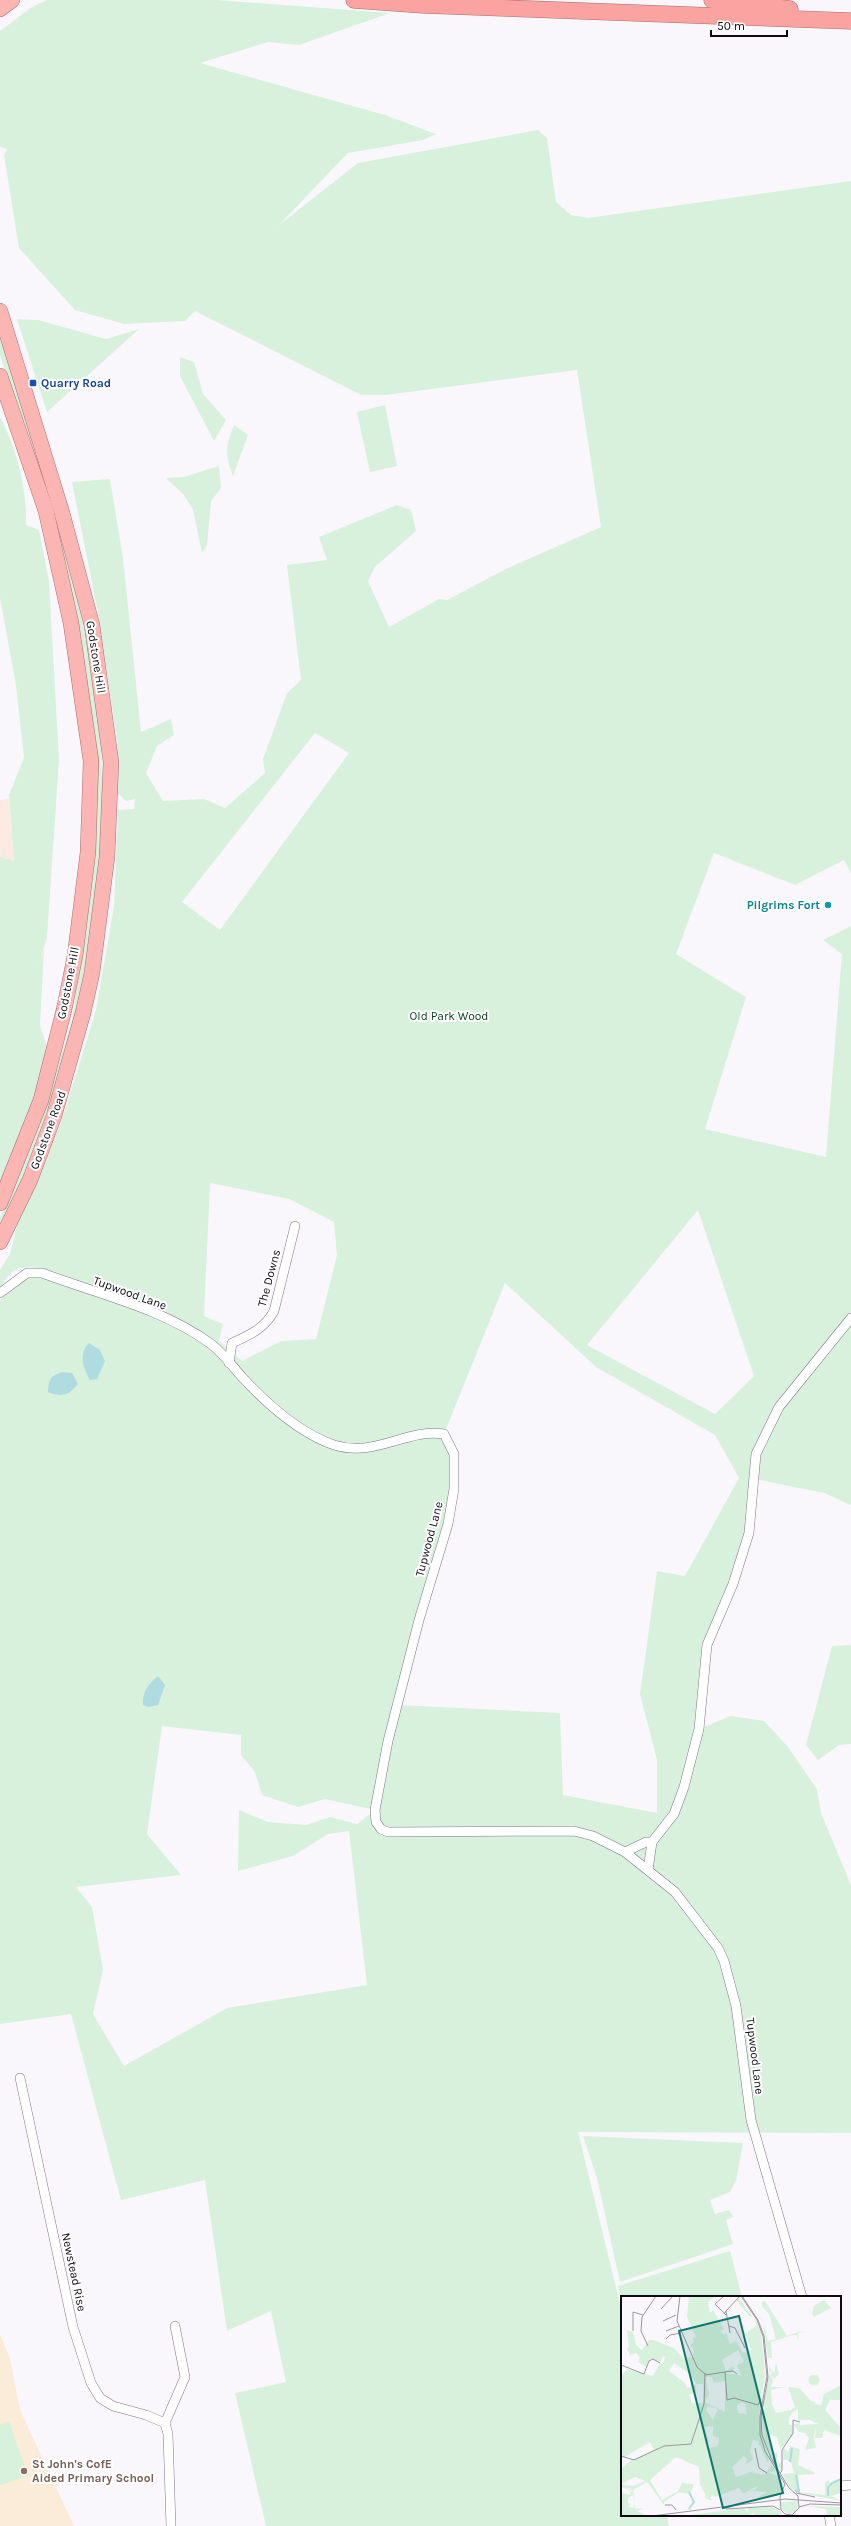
<svg xmlns="http://www.w3.org/2000/svg" width="851" height="2526" viewBox="0 0 851 2526" font-family="Karla,sans-serif">
<style>
.industrial{fill:#fdeae2}
.education{fill:#fbecd9}
.green{fill:#d7f1dc;fill-rule:evenodd}
.water{fill:#afdce1}
.lines{fill:none;stroke-linecap:round;stroke-linejoin:round}
.minor-casing{stroke:#82748c;stroke-width:10}
.trunk-casing{stroke:#a76d6f;stroke-width:16}
.motorway-casing{stroke:#a76d6f;stroke-width:17}
.minor{stroke:#fff;stroke-width:9}
.trunk{stroke:#fbb6b4;stroke-width:15}
.motorway{stroke:#faa3a1;stroke-width:16}
.transit-dot{fill:#1a4fb4;stroke:#fff;stroke-width:1.5}
.culture-dot{fill:#0f9aa8;stroke:#fff;stroke-width:1.5}
.education-dot{fill:#8d6e63;stroke:#fff;stroke-width:1.5}
.labels{text-anchor:middle;dominant-baseline:central;stroke-width:4;stroke-linejoin:round;paint-order:stroke}
.transit-label{font-size:12px;font-weight:bold;fill:#164399;stroke:#fff;text-anchor:start}
.street-label{font-size:12px;fill:#0e0912;stroke:#fff}
.culture-label{font-size:12px;font-weight:bold;fill:#0d838f;stroke:#fff;text-anchor:end}
.park-label{font-size:12px;fill:#073c1c;stroke:#fff}
.education-label{font-size:12px;font-weight:bold;fill:#785e54;stroke:#fff;text-anchor:start}
.inset-river{fill:none;stroke:#afdce1;stroke-width:2}
.inset-road{fill:none;stroke:#9c989e;stroke-width:1}
.view{fill:#0f766e;fill-opacity:0.15;stroke:#0f766e;stroke-width:2}
.inset-edge{fill:none;stroke:#0e0912;stroke-width:2}
</style>
<rect width="100%" height="100%" fill="#faf7fc"/>
<polygon class="industrial" points="9,799 14,862 0,857 0,800"/>
<polygon class="education" points="0,2334 10,2359 20,2410 74,2526 0,2526"/>
<g class="green">
<path d="M 47,0 L 216,0 L 390,13 L 299,45 L 268,42 L 200,63 L 385,115 L 436,134 L 423,140 L 348,153 L 279,225 L 358,163 L 538,130 L 547,138 L 556,202 L 571,215 L 588,218 L 851,181 L 851,873 L 844,860 L 795,885 L 714,853 L 676,954 L 746,997 L 705,1129 L 826,1157 L 842,954 L 823,940 L 851,926 L 851,1505 L 824,1493 L 755,1479 L 749,1533 L 707,1645 L 699,1729 L 731,1716 L 764,1721 L 788,1747 L 817,1789 L 821,1813 L 851,1885 L 851,2133 L 578,2132 L 622,2312 L 622,2515 L 667,2515 L 669,2526 L 266,2526 L 235,2393 L 286,2382 L 271,2311 L 227,2331 L 205,2180 L 121,2200 L 71,2014 L 0,2024 L 0,1300 L 27,1278 L 42,1278 L 88,1294 L 82,1284 C 64,1276 32,1259 12,1272 C 8,1275 4,1283 0,1287 L 0,1270 L 10,1254 L 20,1213 L 61,1123 L 96,1010 L 114,906 L 118,810 L 134,809 L 135,799 L 126,801 L 115,791 L 118,745 L 98,613 L 72,482 L 110,479 L 123,558 L 141,732 L 171,719 L 174,735 L 157,746 L 146,773 L 163,801 L 204,799 L 225,808 L 265,773 L 263,759 L 287,693 L 301,680 L 287,565 L 327,560 L 319,537 L 397,505 L 411,510 L 416,531 L 375,567 L 368,581 L 389,627 L 439,599 L 447,600 L 506,569 L 601,527 L 577,370 L 386,395 L 361,395 L 195,311 L 185,321 L 124,324 L 75,310 L 19,248 L 4,155 L 7,149 L 0,147 L 0,31 L 32,7 ZM 315,733 L 349,753 L 220,930 L 182,902 ZM 210,1183 L 289,1199 L 334,1222 L 337,1255 L 316,1339 L 281,1341 L 242,1361 L 219,1341 L 223,1324 L 204,1316 ZM 698,1210 L 754,1376 L 715,1414 L 587,1345 ZM 505,1283 L 596,1367 L 715,1435 L 739,1478 L 685,1576 L 657,1571 L 640,1694 L 657,1760 L 657,1813 L 563,1795 L 560,1713 L 397,1705 L 448,1524 L 454,1454 L 444,1434 ZM 162,1726 L 241,1735 L 241,1755 L 255,1772 L 262,1795 L 298,1807 L 325,1799 L 375,1810 L 357,1824 L 330,1817 L 306,1825 L 268,1822 L 239,1810 L 238,1871 L 293,1856 L 328,1834 L 349,1831 L 367,1985 L 227,2008 L 124,2066 L 93,2014 L 103,1970 L 92,1907 L 76,1887 L 181,1875 L 147,1834 Z"/>
<polygon points="17,319 38,320 106,339 139,329 47,412"/>
<path d="M 0,332 C 32,436 69,539 89,646 C 120,817 93,997 33,1159 C 23,1183 11,1207 0,1231 L 0,1217 L 39,1128 L 72,1020 L 89,908 L 95,852 L 96,802 L 47,501 L 0,355 Z"/>
<polygon points="180,357 194,362 203,394 226,420 214,441 180,376"/>
<polygon points="385,405 397,466 370,472 357,412"/>
<path d="M 0,417 C 17,449 27,488 26,525 L 39,530 L 49,581 L 59,760 L 47,938 L 38,967 L 44,949 L 40,1025 L 47,1047 L 46,1060 L 37,1093 L 0,1189 L 0,857 L 14,861 L 9,795 L 24,758 L 16,685 L 0,598 Z"/>
<path d="M 234,425 L 248,435 L 233,476 C 225,454 225,447 234,425 Z"/>
<polygon points="219,466 221,488 211,501 207,545 202,553 193,509 183,494 166,478 184,477"/>
<polygon points="851,1645 851,1744 839,1745 818,1760 806,1745 832,1646"/>
<polygon points="583,2136 743,2143 736,2181 730,2192 710,2200 715,2214 729,2210 733,2217 726,2220 733,2244 620,2282 597,2178"/>
<polygon points="730,2251 742,2297 622,2297 622,2302 618,2286"/>
<polygon points="9,2421 28,2476 0,2485 0,2424"/>
</g>
<g class="water">
<path d="M 89,1343 L 100,1350 L 105,1361 L 97,1379 L 90,1380 C 83,1368 78,1354 89,1343 Z"/>
<path d="M 62,1372 L 72,1373 L 78,1384 C 69,1395 62,1398 48,1392 C 49,1379 50,1376 62,1372 Z"/>
<path d="M 158,1676 L 165,1685 L 158,1705 L 149,1707 L 143,1705 C 142,1692 148,1684 158,1676 Z"/>
</g>
<g class="lines">
<defs>
<g id="minor">
<path d="M 0,1293 L 27,1273 L 42,1273 C 98,1294 162,1308 211,1344 C 223,1353 233,1367 242,1377 C 267,1404 299,1433 334,1445 C 376,1458 407,1428 444,1434 L 454,1454 L 454,1489 L 448,1524 L 419,1620 L 388,1741 L 375,1810 L 376,1822 L 381,1829 L 388,1832 L 574,1831 L 593,1836 L 625,1852 L 646,1842 L 652,1842"/>
<path d="M 229,1363 L 232,1343 C 250,1335 265,1328 274,1311 L 295,1226"/>
<polyline points="652,1842 674,1814 684,1787 699,1729 707,1645 733,1584 749,1533 756,1454 779,1407 851,1318"/>
<polyline points="625,1852 675,1892 718,1948 724,1961 736,2006 751,2120 802,2297"/>
<polyline points="648,1870 652,1842"/>
<polyline points="20,2078 73,2327 91,2383 100,2398 113,2406 146,2415 165,2423"/>
<polyline points="840,2486 851,2485"/>
<polyline points="829,2515 831,2526"/>
<polyline points="171,2526 168,2434 165,2423 185,2377 175,2326"/>
</g>
<g id="trunk">
<polyline points="0,9 12,0"/>
<polyline points="0,311 62,513 92,625 111,762 107,857 92,973 83,1013 54,1116 30,1180 0,1242"/>
<polyline points="0,376 46,511 71,623 91,761 88,852 75,956 64,1010 41,1100 0,1203"/>
</g>
<g id="motorway">
<polyline points="354,0 423,5 851,21"/>
<polyline points="712,0 790,9"/>
</g>
</defs>
<use href="#minor" class="minor-casing"/>
<use href="#trunk" class="trunk-casing"/>
<use href="#motorway" class="motorway-casing"/>
<use href="#minor" class="minor"/>
<use href="#trunk" class="trunk"/>
<use href="#motorway" class="motorway"/>
</g>
<rect class="transit-dot" x="29" y="379" width="8" height="8" rx="2"/>
<circle class="culture-dot" cx="828" cy="905" r="4"/>
<circle class="education-dot" cx="24" cy="2471" r="4"/>
<g class="labels">
<g class="transit-label">
<text x="41" y="383">Quarry Road</text>
</g>
<g class="street-label">
<text transform="translate(96 657) rotate(81)">Godstone Hill</text>
<text transform="translate(68 983) rotate(-79)">Godstone Hill</text>
<text transform="translate(48 1130) rotate(-70)">Godstone Road</text>
<text transform="translate(269 1278) rotate(-75)">The Downs</text>
<text transform="translate(130 1293) rotate(20)">Tupwood Lane</text>
<text transform="translate(429 1539) rotate(-75)">Tupwood Lane</text>
<text transform="translate(755 2056) rotate(83)">Tupwood Lane</text>
<text transform="translate(74 2272) rotate(78)">Newstead Rise</text>
</g>
<g class="culture-label">
<text x="820" y="905">Pilgrims Fort</text>
</g>
<g class="park-label">
<text x="449" y="1016">Old Park Wood</text>
</g>
<g class="education-label">
<text x="32" y="2464">St John's CofE<tspan x="32" dy="14">Aided Primary School</tspan></text>
</g>
</g>
<g transform="translate(621 2296)">
<rect width="220" height="220" fill="#faf7fc"/>
<path d="M 68,0 L 95,0 L 87,6 L 89,17 L 92,14 L 103,33 L 100,35 L 102,39 L 105,37 L 109,48 L 115,45 L 122,57 L 130,54 L 124,38 L 136,29 L 131,20 L 129,21 L 115,4 L 118,2 L 136,27 L 140,36 L 144,78 L 138,119 L 148,165 L 146,166 L 139,149 L 137,149 L 138,145 L 132,144 L 129,155 L 132,163 L 130,165 L 124,169 L 126,163 L 123,160 L 111,171 L 115,181 L 130,176 L 143,179 L 151,169 L 155,175 L 147,176 L 156,180 L 163,189 L 158,199 L 134,203 L 146,196 L 129,195 L 135,193 L 136,190 L 122,198 L 118,192 L 94,201 L 91,199 L 89,202 L 91,204 L 88,204 L 83,201 L 85,199 L 79,189 L 78,171 L 55,161 L 29,184 L 41,204 L 57,195 L 61,187 L 73,188 L 69,198 L 58,196 L 43,206 L 43,209 L 26,186 L 12,194 L 14,207 L 10,192 L 6,192 L 9,193 L 12,199 L 7,202 L 7,207 L 10,208 L 7,211 L 13,212 L 13,206 L 14,213 L 23,212 L 16,215 L 24,219 L 0,220 L 0,197 L 10,199 L 8,193 L 1,192 L 0,173 L 10,164 L 33,154 L 29,146 L 4,161 L 0,160 L 0,80 L 6,73 L 32,80 L 39,67 L 42,68 L 44,61 L 42,60 L 39,67 L 29,63 L 25,71 L 17,66 L 19,62 L 15,57 L 9,59 L 6,53 L 8,51 L 6,35 L 2,33 L 12,36 L 15,49 L 21,54 L 28,44 L 32,44 L 53,52 L 63,63 L 76,60 L 72,60 L 73,55 L 69,49 L 73,46 L 72,42 L 75,41 L 66,21 ZM 117,54 L 123,66 L 116,69 L 120,79 L 104,77 L 113,74 L 112,70 L 105,75 L 101,64 ZM 53,67 L 66,76 L 76,88 L 82,88 L 83,107 L 71,107 L 68,99 L 75,96 L 75,89 L 66,92 L 64,87 L 48,75 ZM 84,81 L 91,81 L 93,87 L 104,85 L 104,116 L 84,106 L 88,98 ZM 121,106 L 124,108 L 126,118 L 117,117 L 116,109 ZM 87,110 L 97,113 L 92,124 L 85,114 ZM 92,130 L 92,140 L 98,142 L 97,150 L 87,152 L 85,148 L 88,146 L 84,131 ZM 14,181 L 24,185 L 12,190 L 0,188 ZM 122,0 L 142,25 L 147,45 L 155,43 L 148,18 L 141,10 L 141,6 L 144,5 L 166,40 L 177,36 L 184,35 L 177,37 L 178,47 L 176,39 L 172,39 L 150,46 L 151,62 L 147,62 L 142,26 ZM 203,4 L 210,12 L 193,21 L 191,18 L 193,10 ZM 155,67 L 158,78 L 153,83 L 149,79 L 152,84 L 150,91 L 165,91 L 150,94 L 151,108 L 155,117 L 170,114 L 174,111 L 167,91 L 178,92 L 190,105 L 195,106 L 194,108 L 200,109 L 203,98 L 220,89 L 219,104 L 209,104 L 204,114 L 220,132 L 220,140 L 203,134 L 201,142 L 194,142 L 195,131 L 193,141 L 195,152 L 184,154 L 188,142 L 184,137 L 178,136 L 172,128 L 177,127 L 177,125 L 179,129 L 197,128 L 189,124 L 177,124 L 177,113 L 171,117 L 168,122 L 168,129 L 171,129 L 172,140 L 159,153 L 156,141 L 146,137 L 152,157 L 156,156 L 156,168 L 161,166 L 161,175 L 153,167 L 144,145 L 140,118 L 144,111 L 142,110 L 148,79 L 151,77 L 150,74 L 148,78 L 148,70 L 153,77 ZM187.5 84a5.5 5.5 0 1 1 11 0a5.5 5.5 0 1 1-11 0ZM 169,150 L 179,153 L 177,169 L 193,176 L 194,178 L 177,179 L 179,196 L 204,199 L 204,187 L 207,184 L 209,187 L 220,184 L 220,197 L 210,200 L 220,205 L 179,197 L 170,193 L 161,178 L 173,177 L 170,166 L 162,163 L 162,154 L 163,152 L 167,156 ZM 177,205 L 175,216 L 168,218 L 161,214 L 160,206 ZM 184,210 L 220,211 L 220,220 L 202,220 L 206,217 L 205,213 ZM 150,211 L 160,216 L 160,220 L 132,220 L 134,219 L 133,217 L 126,220 L 61,220 L 116,213 L 124,213 L 127,216 L 127,212 Z" fill="#d7f1dc" fill-rule="evenodd"/>
<path class="inset-river" d="M 169,166 L 171,152M 174,194 L 178,196 L 175,179M 68,196 L 73,206 L 68,213M 207,200 L 207,192 L 211,187 L 220,183"/>
<path class="inset-road" d="M 59,0 L 56,25 L 76,71 L 84,78M 103,0 L 94,8 L 105,19M 120,0 L 136,24 L 142,40 L 146,80 L 139,120 L 139,139 L 144,155 L 164,188 L 159,201 L 160,214 L 164,218 L 171,219 L 178,212 L 177,200 L 168,192 L 150,162 L 141,139 L 140,121 L 147,81 L 143,40 L 137,24 L 121,0M 40,13 L 52,0M 105,15 L 118,1M 103,18 L 105,15 L 109,37M 42,25 L 55,19M 108,30 L 114,32 L 124,52M 12,35 L 12,16 L 22,19M 45,35 L 58,30M 45,43 L 49,39 L 60,37M 27,50 L 20,35 L 21,21 L 35,0M 0,69 L 23,78 L 28,65 L 32,63 L 39,67M 104,76 L 112,75 L 116,78M 84,79 L 104,76 L 106,104 L 113,102 L 137,109 L 140,103M 134,152 L 138,172 L 146,177M 0,160 L 13,164 L 43,150 L 70,148 L 83,108 L 84,77M 159,177 L 161,175 L 161,154 L 172,137 L 172,124 L 179,126M 175,197 L 194,201M 135,204 L 160,198M 44,209 L 51,209 L 55,214M 178,211 L 189,208 L 220,209M 105,213 L 152,210 L 159,214M 31,220 L 164,203 L 220,207"/>
<path class="view" d="M 118,20 L 162,197 L 102,212 L 58,35 Z"/>
<rect width="220" height="220" class="inset-edge"/>
</g>
<path d="M711 30v6h76v-6" fill="none" stroke="#0e0912" stroke-width="2"/>
<text x="717" y="30" font-size="12" fill="#0e0912" stroke="#ffffff" stroke-width="3" paint-order="stroke">50 m</text>
</svg>
